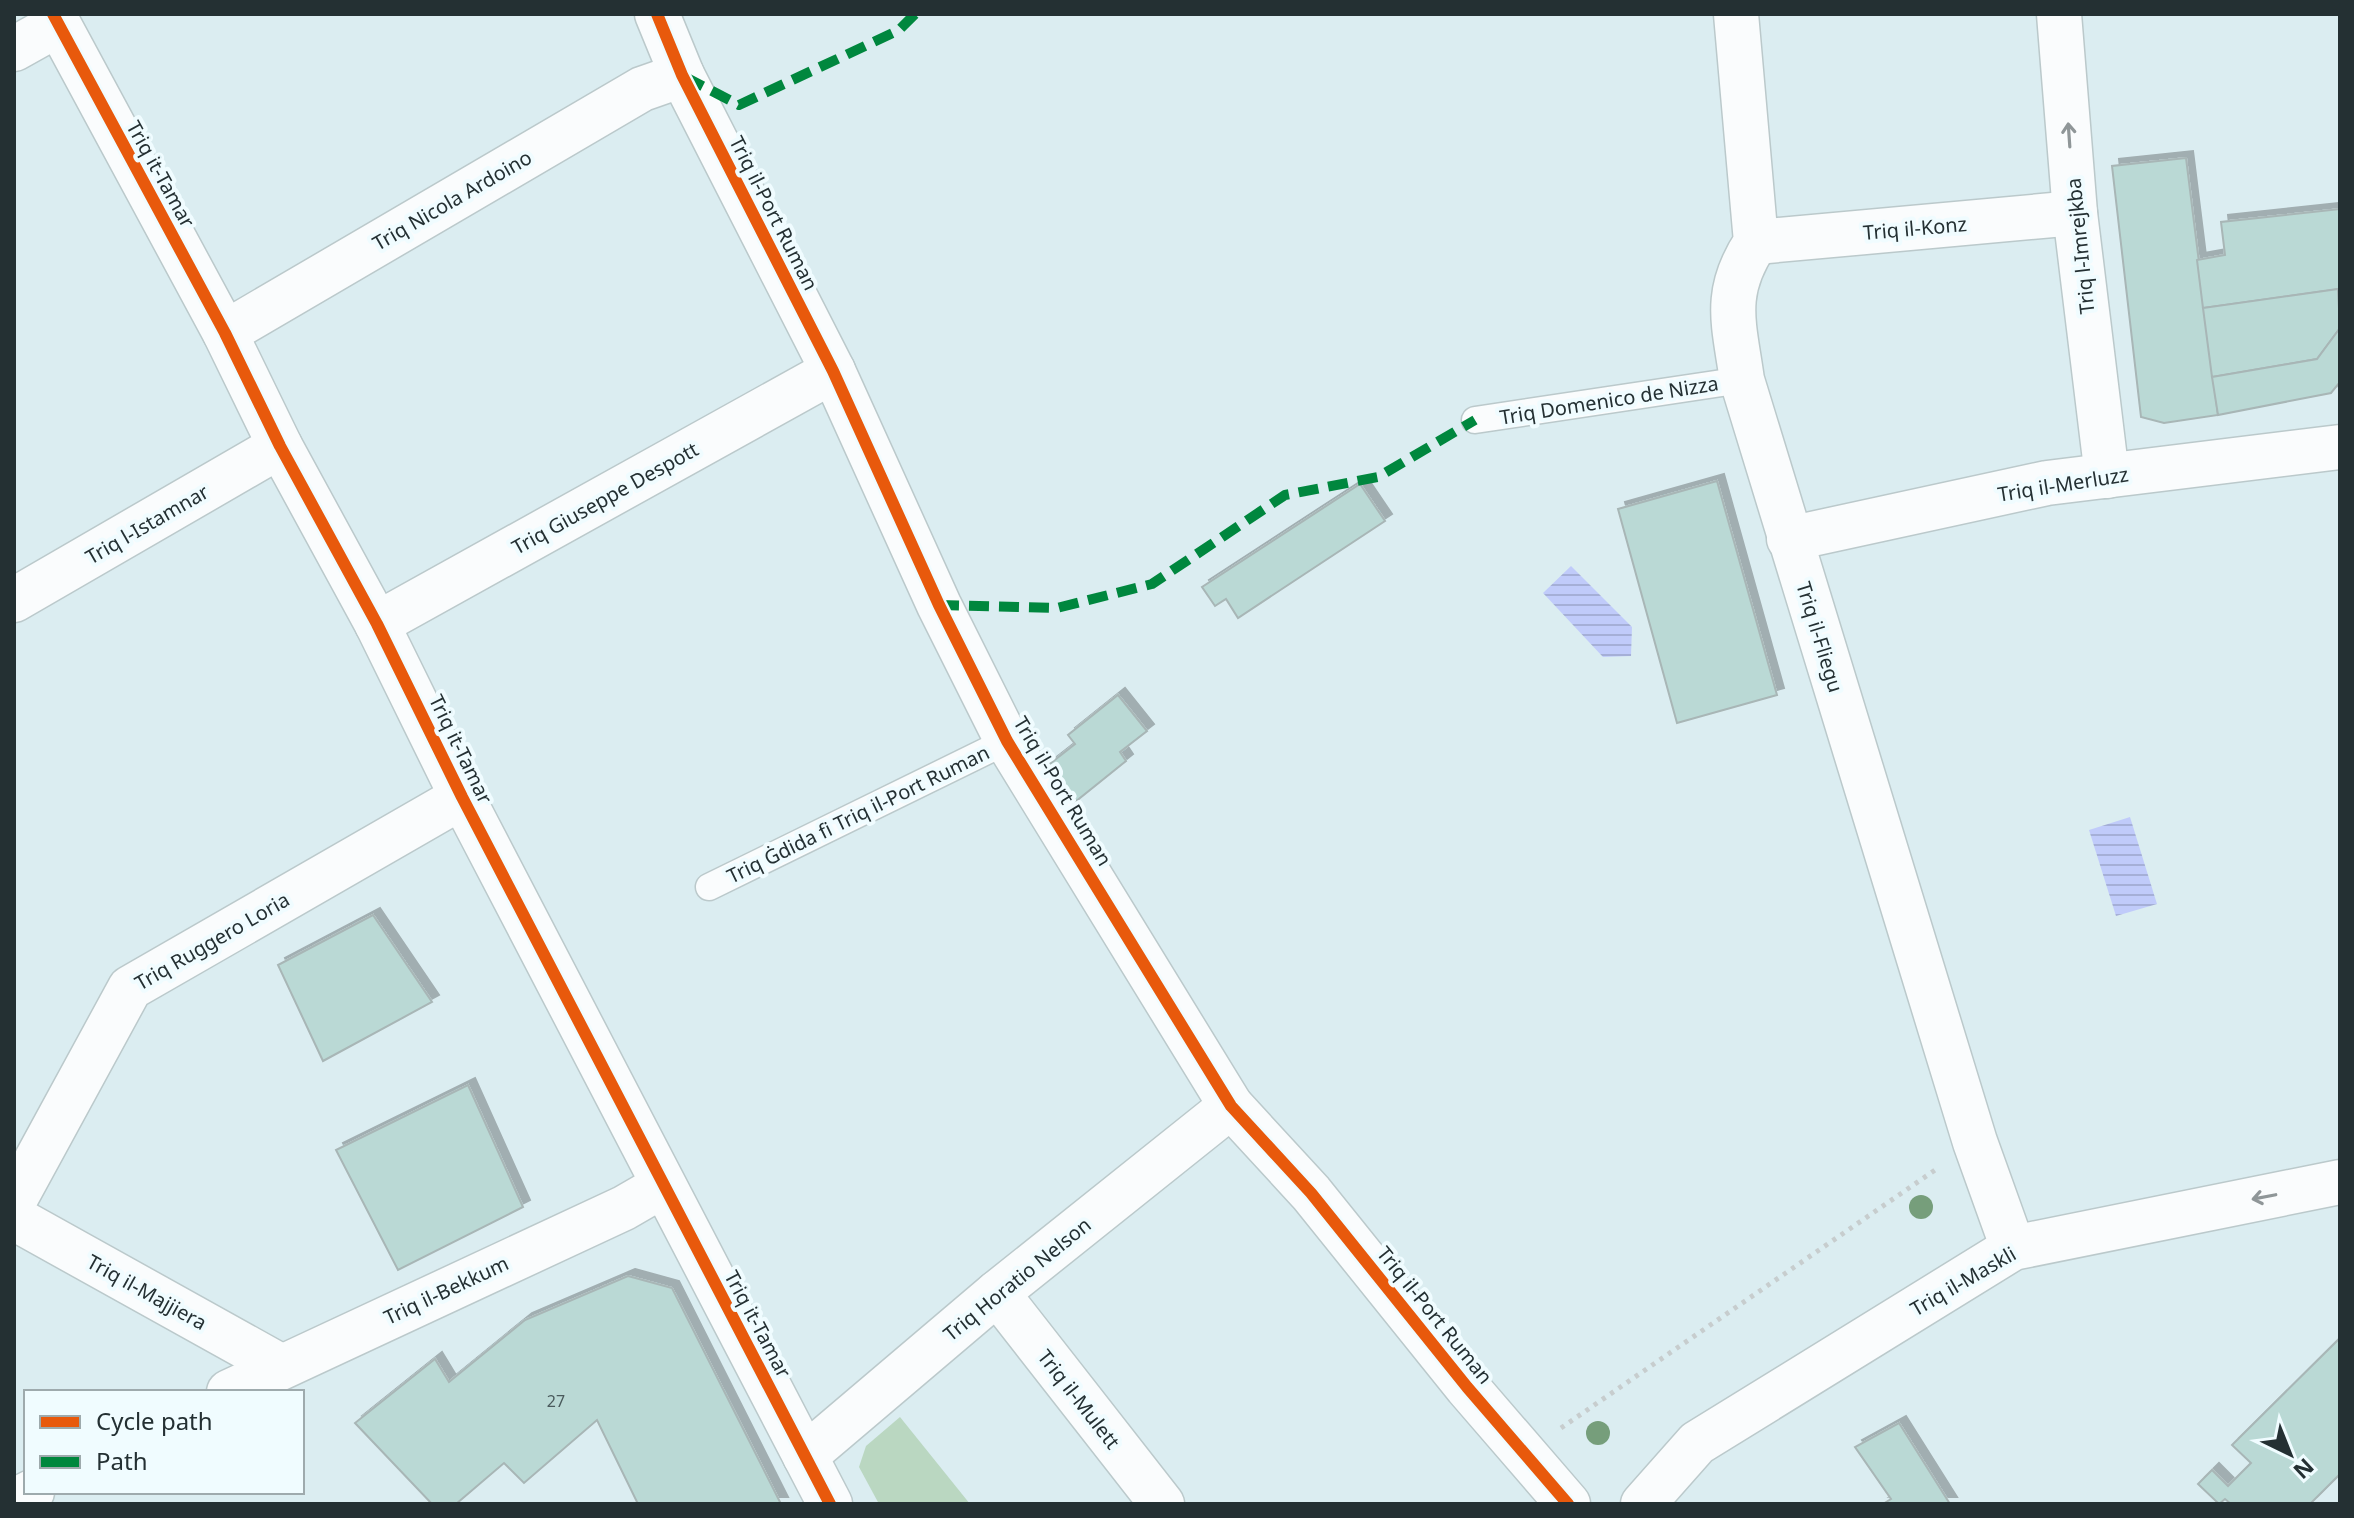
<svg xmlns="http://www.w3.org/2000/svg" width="2354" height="1518" viewBox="0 0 2354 1518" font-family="'Noto Sans',sans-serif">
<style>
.green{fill:#bad7c1}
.water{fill:url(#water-rules)}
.building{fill:#bad9d5;stroke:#a8b6b6;stroke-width:2;filter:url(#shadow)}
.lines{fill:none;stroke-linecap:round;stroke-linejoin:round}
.service-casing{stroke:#bbc9cb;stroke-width:29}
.minor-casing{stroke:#bbc9cb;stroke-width:47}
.path{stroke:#c7cdce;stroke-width:5;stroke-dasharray:4 6;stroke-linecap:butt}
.service{stroke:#fafcfd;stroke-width:26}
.minor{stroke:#fafcfd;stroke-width:44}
.quiet{stroke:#00873e;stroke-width:10;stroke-dasharray:20 10;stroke-linecap:butt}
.cycleway-casing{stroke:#f0fcff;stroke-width:17}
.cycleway{stroke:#e8590c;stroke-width:12}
.tree{fill:#769e7b}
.oneway{stroke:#8f9698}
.labels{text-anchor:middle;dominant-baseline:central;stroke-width:8;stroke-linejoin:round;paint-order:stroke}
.number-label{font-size:16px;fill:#4a5a5c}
.street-label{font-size:20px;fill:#243033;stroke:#f0fcff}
</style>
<defs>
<pattern id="water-rules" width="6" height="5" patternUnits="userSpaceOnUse" patternTransform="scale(2)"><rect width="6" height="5" fill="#c0cbfa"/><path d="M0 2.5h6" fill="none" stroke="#a5afd7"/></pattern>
<filter id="shadow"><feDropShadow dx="7" dy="-7" stdDeviation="0" flood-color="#0004"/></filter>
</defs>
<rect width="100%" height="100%" fill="#dbedf1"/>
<polygon class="green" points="900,1417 970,1504 879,1504 859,1467 866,1446"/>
<g class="water">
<polygon points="1571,566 1632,627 1631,656 1603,657 1543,593"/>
<polygon points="2130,817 2157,904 2116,916 2089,830"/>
</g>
<g class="building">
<polygon points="2186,158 2218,415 2164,423 2141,417 2112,166"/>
<polygon points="2340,209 2340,289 2203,308 2197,260 2225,255 2221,222"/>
<polygon points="2338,289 2340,328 2317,359 2212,377 2203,308"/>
<polygon points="2340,328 2340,382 2331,393 2218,415 2212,377 2317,359"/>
<polygon points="1717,481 1777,695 1677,723 1618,509"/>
<polygon points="1360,484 1385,521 1238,618 1226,599 1215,606 1202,587"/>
<polygon points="1118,695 1147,731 1120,752 1126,761 1070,806 1042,770 1075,744 1068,735"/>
<polygon points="373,915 432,1002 323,1061 278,965"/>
<polygon points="468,1085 523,1207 398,1270 336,1150"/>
<polygon points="628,1276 672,1288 781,1504 638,1504 597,1420 524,1483 504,1463 456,1504 432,1504 355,1423 435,1359 449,1382 525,1320"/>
<polygon points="2340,1338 2340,1474 2310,1504 2231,1504 2225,1499 2219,1504 2198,1484 2212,1470 2228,1486 2251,1463 2232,1445"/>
<polygon points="1899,1423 1950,1504 1883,1504 1891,1499 1855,1447"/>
</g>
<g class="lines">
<defs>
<g id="service">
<polyline points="1475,420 1742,380"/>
<polyline points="709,887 1007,741"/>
</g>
<g id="minor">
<polyline points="53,14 225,333 280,446 377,624 462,797 830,1504"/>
<polyline points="657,14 682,75 833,371 939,605 1007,741 1231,1106 1311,1193 1467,1387 1568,1504"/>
<path d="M 1736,14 L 1756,242 C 1722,293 1734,323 1742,380 L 1975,1142 L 2013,1248"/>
<polyline points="2059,14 2075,213 2107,476"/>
<polyline points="14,49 57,25"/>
<polyline points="1756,242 2075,213"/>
<polyline points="225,333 642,89 682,75"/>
<polyline points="1789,539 2047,483 2340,447"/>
<polyline points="14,600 280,446"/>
<polyline points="377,624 833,371"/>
<polyline points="14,1201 130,988 462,797"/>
<polyline points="14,1218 280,1366"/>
<polyline points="997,1293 1162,1504"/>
<polyline points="229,1392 624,1208 662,1186"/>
<polyline points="805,1456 997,1293 1231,1106"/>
<polyline points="14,1501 32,1492"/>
<polyline points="1643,1504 1697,1443 2013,1248 2340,1182"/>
</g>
</defs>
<use href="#service" class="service-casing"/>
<use href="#minor" class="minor-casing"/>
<polyline class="path" points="1561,1428 1938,1168"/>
<use href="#service" class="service"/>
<use href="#minor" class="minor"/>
<g class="quiet">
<polyline points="685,77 739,105 899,30 915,14"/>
<polyline points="939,605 1057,608 1152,584 1285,495 1378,477 1475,420"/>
</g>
<defs>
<g id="cycleway">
<polyline points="53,14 225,333 280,446 377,624 462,797 830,1504"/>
<polyline points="657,14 682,75 833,371 939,605 1007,741 1231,1106 1311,1193 1467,1387 1568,1504"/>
</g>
</defs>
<use href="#cycleway" class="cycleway-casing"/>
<use href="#cycleway" class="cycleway"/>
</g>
<g class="tree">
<circle cx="1921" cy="1207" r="12"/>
<circle cx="1598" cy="1433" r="12"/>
</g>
<defs><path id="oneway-shaft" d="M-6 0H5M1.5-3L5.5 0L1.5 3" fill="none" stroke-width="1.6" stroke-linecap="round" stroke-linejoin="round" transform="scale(2)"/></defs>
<g class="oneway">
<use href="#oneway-shaft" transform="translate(2069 135) rotate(-94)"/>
<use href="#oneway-shaft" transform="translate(2264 1197) rotate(169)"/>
</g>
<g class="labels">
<g class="number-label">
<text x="556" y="1401">27</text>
</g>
<g class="street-label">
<text transform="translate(161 174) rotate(61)">Triq it-Tamar</text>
<text transform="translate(452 200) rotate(-30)">Triq Nicola Ardoino</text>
<text transform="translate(774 213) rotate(63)">Triq il-Port Ruman</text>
<text transform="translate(1915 228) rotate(-5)">Triq il-Konz</text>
<text transform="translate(2080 246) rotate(-96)">Triq l-Imrejkba</text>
<text transform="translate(1609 400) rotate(-9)">Triq Domenico de Nizza</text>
<text transform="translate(2063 484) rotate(-9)">Triq il-Merluzz</text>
<text transform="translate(605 498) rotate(-29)">Triq Giuseppe Despott</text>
<text transform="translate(147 524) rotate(-30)">Triq l-Istamnar</text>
<text transform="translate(1820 637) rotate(73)">Triq il-Fliegu</text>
<text transform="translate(461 749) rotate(64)">Triq it-Tamar</text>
<text transform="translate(1063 791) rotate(59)">Triq il-Port Ruman</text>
<text transform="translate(858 814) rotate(-26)">Triq Ġdida fi Triq il-Port Ruman</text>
<text transform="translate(212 941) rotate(-30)">Triq Ruggero Loria</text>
<text transform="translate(1017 1279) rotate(-39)">Triq Horatio Nelson</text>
<text transform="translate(1963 1281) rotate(-30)">Triq il-Maskli</text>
<text transform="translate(446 1290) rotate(-25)">Triq il-Bekkum</text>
<text transform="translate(147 1292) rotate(29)">Triq il-Majjiera</text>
<text transform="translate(1435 1315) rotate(51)">Triq il-Port Ruman</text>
<text transform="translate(758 1324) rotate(62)">Triq it-Tamar</text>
<text transform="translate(1079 1399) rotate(52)">Triq il-Mulett</text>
</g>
</g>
<rect width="2354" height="1518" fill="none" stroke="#243033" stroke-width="32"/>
<rect x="24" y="1390" width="280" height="104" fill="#f0fcff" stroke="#9eaaad" stroke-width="2"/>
<rect x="40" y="1416" width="40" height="12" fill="#e8590c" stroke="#9eaaad" stroke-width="2"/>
<text x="96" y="1430" font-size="24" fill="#243033">Cycle path</text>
<rect x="40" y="1456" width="40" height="12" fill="#00873e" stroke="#9eaaad" stroke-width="2"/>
<text x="96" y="1470" font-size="24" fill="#243033">Path</text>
<g transform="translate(2290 1454) rotate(137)" stroke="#f0fcff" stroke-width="6" paint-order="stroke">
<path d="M0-6L14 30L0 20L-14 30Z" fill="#243033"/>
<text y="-12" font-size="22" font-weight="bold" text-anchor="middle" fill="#243033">N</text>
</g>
</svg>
